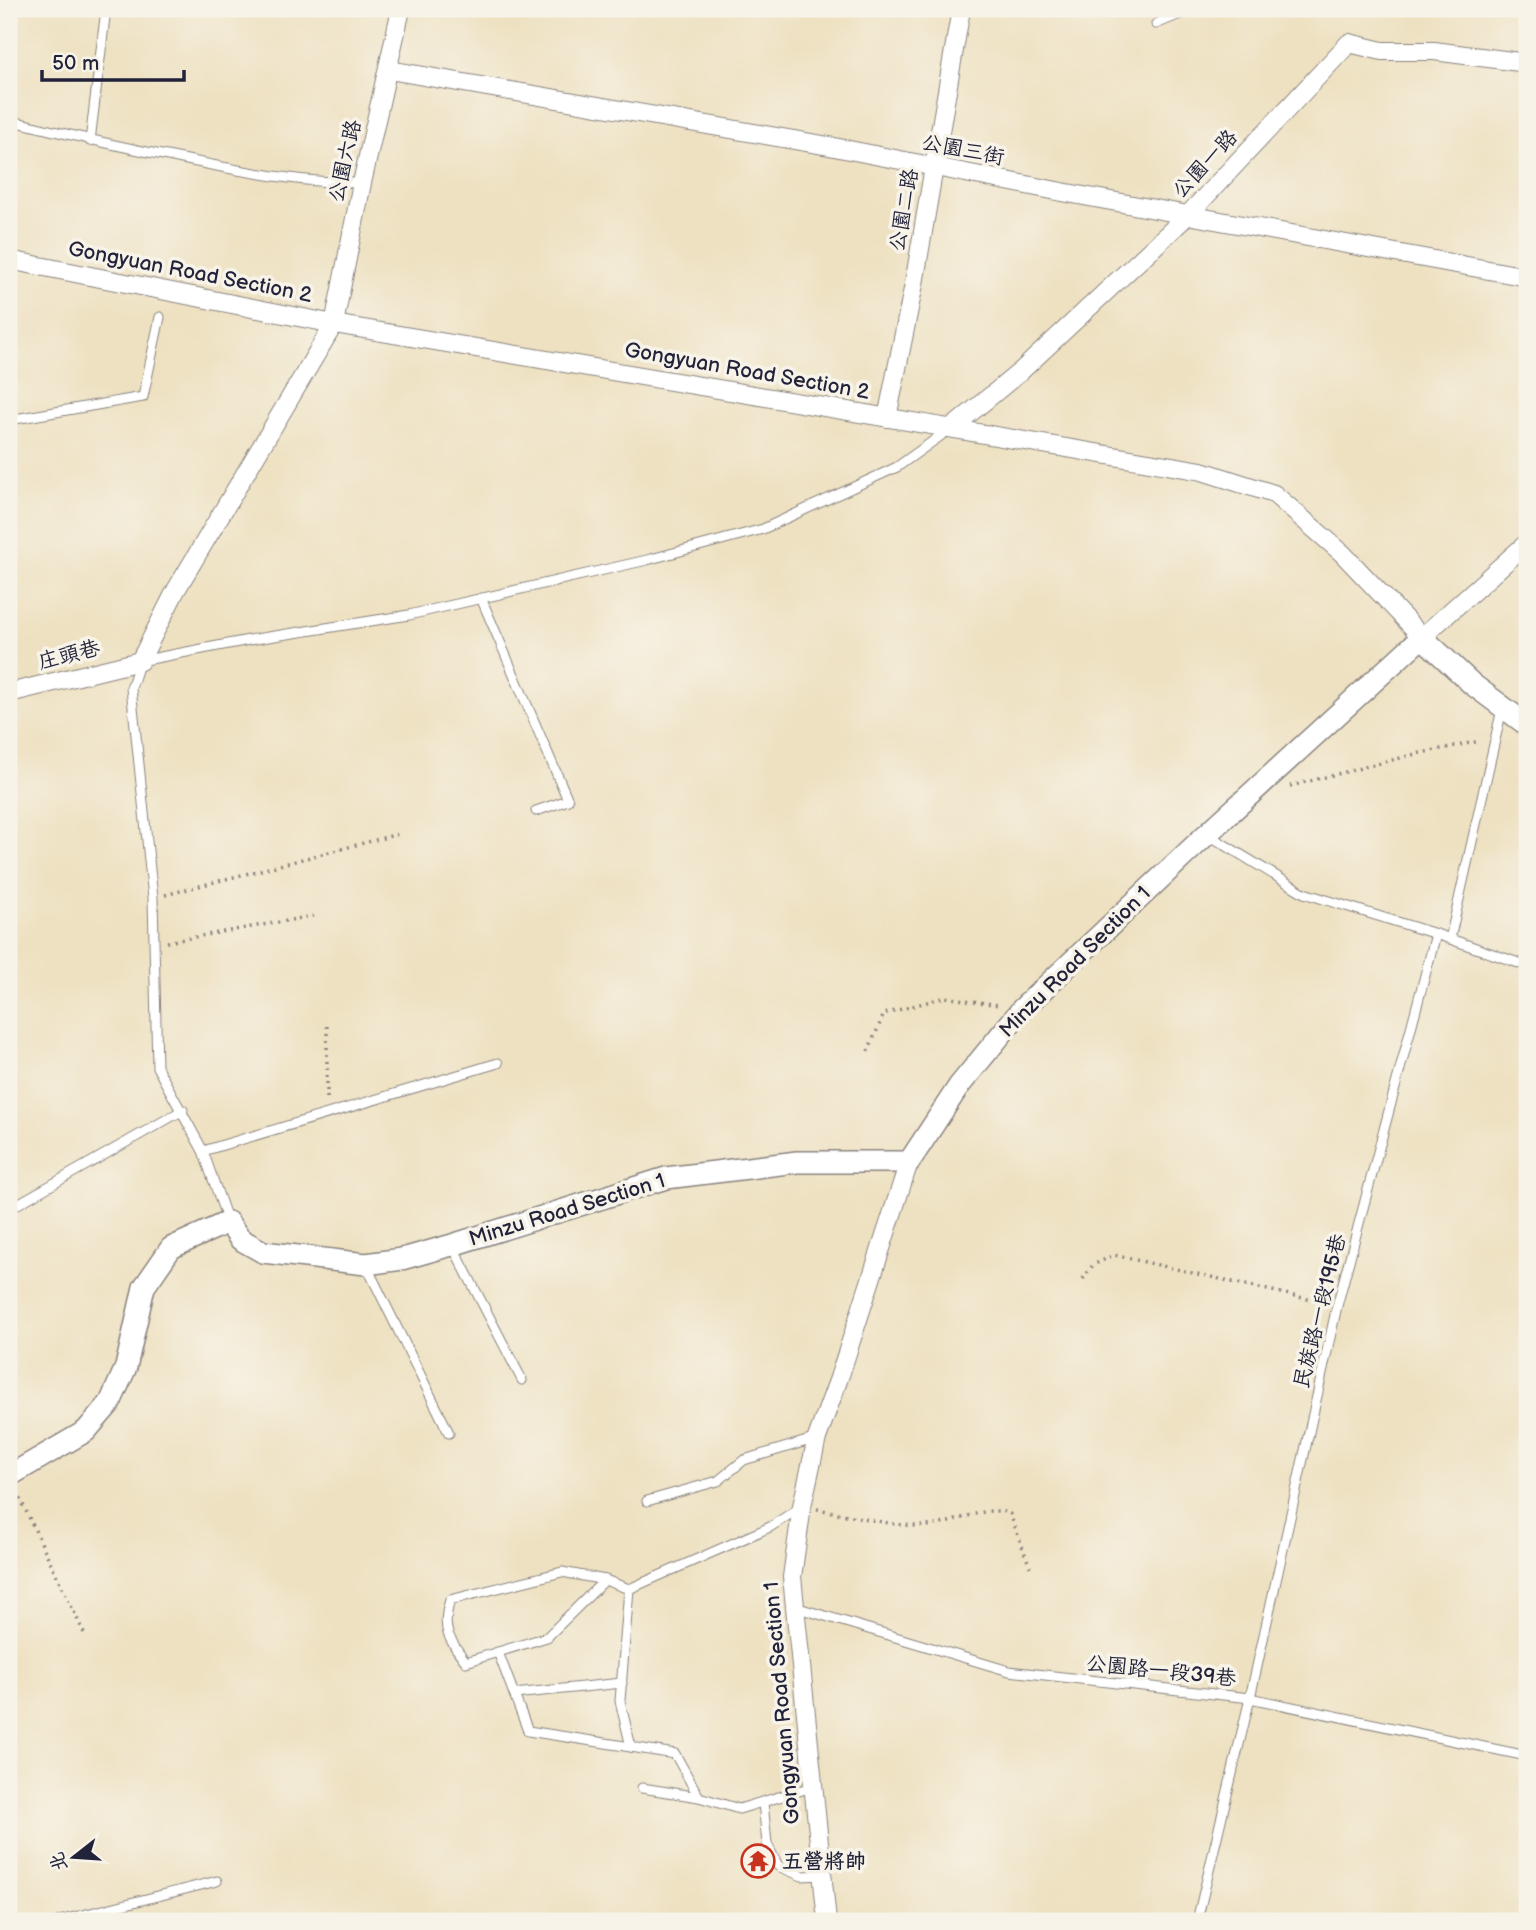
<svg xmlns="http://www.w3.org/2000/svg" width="1536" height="1930" viewBox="0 0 1536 1930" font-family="'Balsamiq Sans','LXGW WenKai TC',sans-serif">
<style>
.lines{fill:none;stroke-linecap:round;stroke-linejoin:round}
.service-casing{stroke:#88827e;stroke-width:11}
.minor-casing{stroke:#88827e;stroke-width:20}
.tertiary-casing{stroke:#88827e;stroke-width:24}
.path{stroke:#88827e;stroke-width:3.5;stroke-dasharray:2 5;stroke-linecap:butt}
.service{stroke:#fff;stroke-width:9}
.minor{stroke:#fff;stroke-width:18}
.tertiary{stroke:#fff;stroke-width:21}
.labels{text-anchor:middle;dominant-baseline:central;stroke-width:7;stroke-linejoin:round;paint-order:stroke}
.street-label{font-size:21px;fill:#22223b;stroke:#f7f3e8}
.poi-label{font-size:21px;font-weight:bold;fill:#22223b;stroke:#f7f3e8;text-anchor:start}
</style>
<rect width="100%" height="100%" fill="#f7f3e8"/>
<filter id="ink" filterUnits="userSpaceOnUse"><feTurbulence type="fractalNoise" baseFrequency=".0143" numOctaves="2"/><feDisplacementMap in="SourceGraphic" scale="14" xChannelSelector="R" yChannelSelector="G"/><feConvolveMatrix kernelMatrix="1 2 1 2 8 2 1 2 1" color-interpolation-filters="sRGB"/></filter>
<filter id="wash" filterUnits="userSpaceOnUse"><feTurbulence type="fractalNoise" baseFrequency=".00686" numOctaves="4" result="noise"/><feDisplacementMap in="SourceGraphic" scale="28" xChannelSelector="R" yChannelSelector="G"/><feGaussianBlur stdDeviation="1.57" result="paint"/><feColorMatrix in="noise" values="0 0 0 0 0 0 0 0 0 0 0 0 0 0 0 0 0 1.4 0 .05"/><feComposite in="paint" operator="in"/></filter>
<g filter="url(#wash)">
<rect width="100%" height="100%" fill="#eee1c1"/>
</g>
<g filter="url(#ink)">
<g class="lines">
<defs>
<g id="service">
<polyline points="1156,24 1192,9"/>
<path d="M 9,120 C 68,135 127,148 187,160 C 245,172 303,183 362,183"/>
<polyline points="90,141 106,9"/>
<polyline points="9,420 143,397 160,317"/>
<polyline points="481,598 568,800 536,811"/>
<polyline points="1207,834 1304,893 1436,934 1527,966"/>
<polyline points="1450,939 1502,709"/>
<polyline points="203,1151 498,1063"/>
<polyline points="9,1209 183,1110"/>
<polyline points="228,1222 203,1151 157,1067 153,898 131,688 140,661 249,640 409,615 647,560 763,529 897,467 950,429"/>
<polyline points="452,1245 522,1380"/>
<polyline points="366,1265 449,1433"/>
<polyline points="647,1501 718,1481 744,1460 817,1438"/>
<polyline points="801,1507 770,1527 629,1589 620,1701 631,1747 675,1754 699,1797 739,1809 812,1787"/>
<path d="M 629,1589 L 605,1580 L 562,1572 L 450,1600 C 441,1629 448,1638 466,1662 L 498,1652 L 528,1731 L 631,1747"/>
<polyline points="795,1607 1009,1671 1250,1698 1527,1756"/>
<polyline points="498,1652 547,1637 605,1580"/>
<polyline points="514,1694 622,1683"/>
<polyline points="642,1788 699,1797"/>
<polyline points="763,1802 767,1844 778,1866 802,1876 822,1875"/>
<polyline points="59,1921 217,1881"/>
<polyline points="1197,1921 1250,1698 1337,1306 1436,934"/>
</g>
<g id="minor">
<polyline points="389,70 829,146 1062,192 1527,277"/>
<polyline points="9,260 334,324 1202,471 1274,494 1342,553 1422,637 1527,543"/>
<polyline points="887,418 914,284 961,9"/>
<polyline points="952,428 1021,371 1189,214 1349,43 1382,51 1434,51 1527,63"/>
<polyline points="9,693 140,661 176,590 334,324 362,183 401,9"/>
<polyline points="827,1921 792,1577 802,1506 817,1438 839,1378 909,1162"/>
</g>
<polyline id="tertiary" points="9,1476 86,1431 110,1403 126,1367 144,1287 171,1248 228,1222 240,1239 263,1252 366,1264 402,1259 452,1245 666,1178 797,1162 909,1162 959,1086 1022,1009 1207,834 1422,637 1472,684 1527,725"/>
</defs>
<use href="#service" class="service-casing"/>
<use href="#minor" class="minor-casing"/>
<use href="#tertiary" class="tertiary-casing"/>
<g class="path">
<polyline points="1290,786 1416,754 1480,741"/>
<polyline points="165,895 402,833"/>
<polyline points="167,942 313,916"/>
<polyline points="327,1026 327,1101"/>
<polyline points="868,1051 884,1014 945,997 999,1005"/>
<polyline points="1083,1279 1093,1265 1114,1255 1325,1303"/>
<polyline points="17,1492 85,1635"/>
<path d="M 817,1509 C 851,1515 904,1530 936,1525 C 961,1521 987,1504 1010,1514 L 1030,1567"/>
</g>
<use href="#service" class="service"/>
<use href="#minor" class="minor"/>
<use href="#tertiary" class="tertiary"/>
</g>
</g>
<defs>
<symbol id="temple-ring" viewBox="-11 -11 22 22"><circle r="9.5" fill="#f7f3e8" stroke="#c8321e" stroke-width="1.5"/><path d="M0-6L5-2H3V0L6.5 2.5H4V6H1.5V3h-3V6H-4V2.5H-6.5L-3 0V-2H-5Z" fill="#c8321e"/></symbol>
</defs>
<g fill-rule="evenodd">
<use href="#temple-ring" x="739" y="1842" width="38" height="38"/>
</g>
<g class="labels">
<g class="street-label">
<text transform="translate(963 150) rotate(11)">公園三街</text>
<text transform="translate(345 161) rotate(-77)">公園六路</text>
<text transform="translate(1205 164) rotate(-47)">公園一路</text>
<text transform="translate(904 210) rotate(-80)">公園二路</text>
<text transform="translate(190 272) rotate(11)">Gongyuan Road Section 2</text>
<text transform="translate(747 371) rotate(10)">Gongyuan Road Section 2</text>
<text transform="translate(69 655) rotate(-14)">庄頭巷</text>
<text transform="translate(1075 962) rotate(-45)">Minzu Road Section 1</text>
<text transform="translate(567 1210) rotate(-17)">Minzu Road Section 1</text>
<text transform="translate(1320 1311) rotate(-76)">民族路一段195巷</text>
<text transform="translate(1161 1671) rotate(6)">公園路一段39巷</text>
<text transform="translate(782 1703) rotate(-95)">Gongyuan Road Section 1</text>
</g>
<g class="poi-label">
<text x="782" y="1861">五營將帥</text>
</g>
</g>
<rect width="1536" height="1930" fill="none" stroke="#f7f3e8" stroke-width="35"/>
<g transform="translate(74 1857) rotate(253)" stroke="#f7f3e8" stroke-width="5" paint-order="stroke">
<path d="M0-5L12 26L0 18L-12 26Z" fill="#22223b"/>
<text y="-10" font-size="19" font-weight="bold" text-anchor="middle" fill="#22223b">北</text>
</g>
<path d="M42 70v10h142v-10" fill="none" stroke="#22223b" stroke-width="3.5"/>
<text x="52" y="70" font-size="21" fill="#22223b" stroke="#f7f3e8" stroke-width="5" paint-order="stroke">50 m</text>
</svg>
